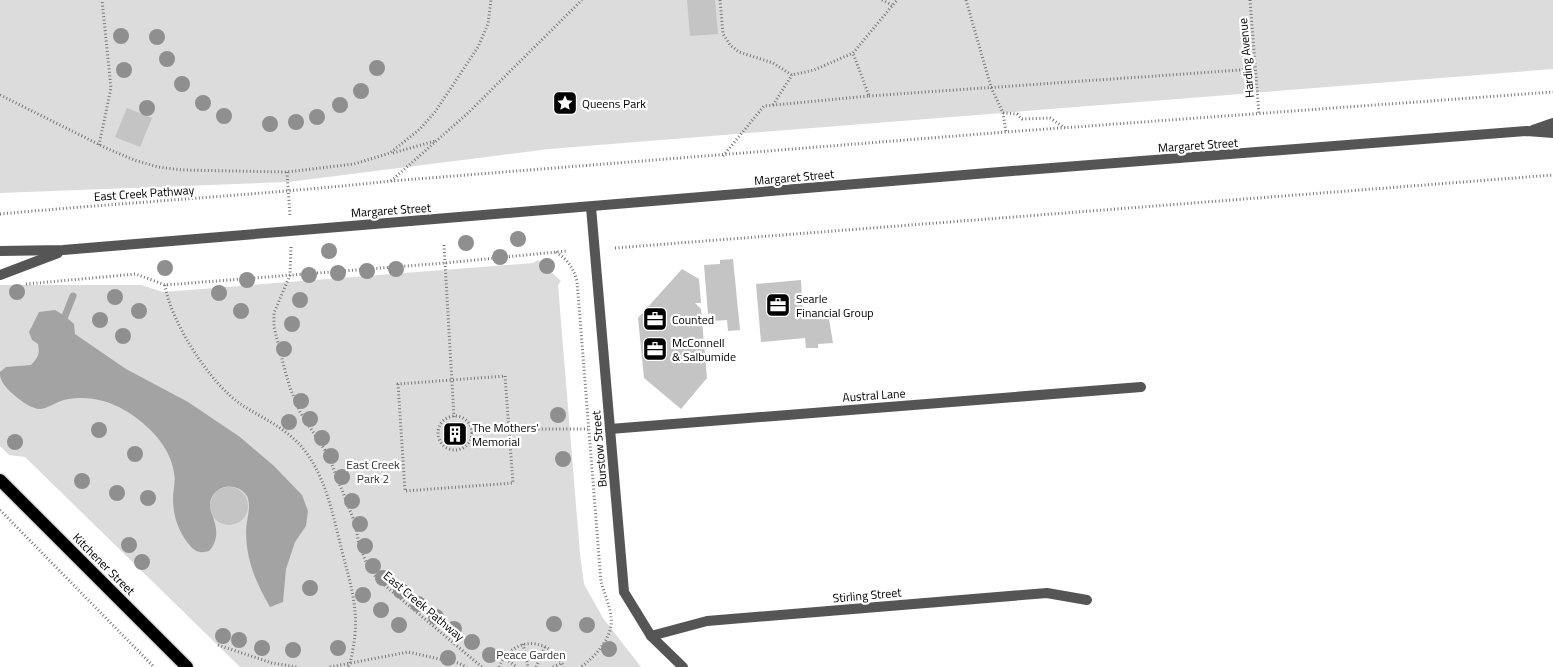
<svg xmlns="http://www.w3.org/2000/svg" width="1553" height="667" viewBox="0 0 1553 667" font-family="'Titillium Web',sans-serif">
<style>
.green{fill:#dcdcdc}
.water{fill:#a3a3a3}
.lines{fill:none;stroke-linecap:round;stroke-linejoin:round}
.stream{stroke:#a3a3a3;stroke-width:7}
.building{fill:#c4c4c4}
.primary-casing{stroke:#dbdbdb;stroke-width:15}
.path{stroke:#777;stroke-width:3;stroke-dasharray:1 2.5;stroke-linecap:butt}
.minor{stroke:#555;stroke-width:10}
.tertiary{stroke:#555;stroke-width:10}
.primary{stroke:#000;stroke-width:12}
.tree{fill:#8f8f8f}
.labels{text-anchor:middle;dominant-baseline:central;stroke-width:4.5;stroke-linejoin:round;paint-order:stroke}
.street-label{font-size:12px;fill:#000;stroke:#fff}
.poi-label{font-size:12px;fill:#000;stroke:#fff;text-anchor:start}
.park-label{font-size:12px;fill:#333;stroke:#fff}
</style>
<rect width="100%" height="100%" fill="#fff"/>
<g class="green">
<polygon points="0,0 1553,0 1553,69 549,149 288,182 0,193"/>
<polygon points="538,260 561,281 558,285 580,554 584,584 603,618 641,667 240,667 25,457 9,455 0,446 0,285 141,285 163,292 533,263"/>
</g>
<path class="water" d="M 55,310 L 65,316 L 74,324 L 75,334 L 126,369 L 188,402 L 240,437 L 274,466 L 302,495 L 308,511 L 306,526 L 295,542 L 286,569 L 283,602 L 270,607 C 256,583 246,560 246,531 C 246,520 252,507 247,496 C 241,486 226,483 217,491 C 197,507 230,527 209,551 C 198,554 194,551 187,542 C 178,530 173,515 173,499 C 173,490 176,481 174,473 C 172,454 158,436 145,425 C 123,405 94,393 64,400 C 56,402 47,409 39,409 C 29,409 4,389 1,379 C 0,377 0,374 0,372 L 6,367 L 31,365 C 38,358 40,354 38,344 L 32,340 L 29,332 L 39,312 Z"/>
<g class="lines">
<polyline class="stream" points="65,316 73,296"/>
</g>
<g class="building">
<polygon points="687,0 715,0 718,34 690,36"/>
<polygon points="127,108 152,118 140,147 115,137"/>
<polygon points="733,259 740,330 728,331 727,320 711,321 711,313 708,314 704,265 720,264 720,260"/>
<polygon points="682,269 699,279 701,303 695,303 701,309 707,378 681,409 644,378 638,318"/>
<polygon points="801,280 803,317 825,316 829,319 833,343 818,344 818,348 806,348 805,338 761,342 756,284"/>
<circle cx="455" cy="433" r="10"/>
<circle cx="229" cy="506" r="19"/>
</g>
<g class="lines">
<defs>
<polyline id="primary" points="0,480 187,667"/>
</defs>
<use href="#primary" class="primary-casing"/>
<g class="path">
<polyline points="720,0 723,34 730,45 739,52 773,63 792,75 814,70 853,53 897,0"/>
<polyline points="882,0 892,5"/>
<polyline points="966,0 991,87 1003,113 1006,132"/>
<polyline points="1250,0 1259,115"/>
<polyline points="0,95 106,148 134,160 158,167 182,170 287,172 354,164 390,153 420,129 435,112 478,47 488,24 491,0"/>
<polyline points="869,96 1255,69"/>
<polyline points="773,105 792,75"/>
<polyline points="1003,113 1017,114 1022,119 1050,118 1065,128"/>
<polyline points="99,145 111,88 102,0"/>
<polyline points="393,153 435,141"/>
<polyline points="723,156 764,106 869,96 853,53"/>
<polyline points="287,172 290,216"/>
<polyline points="391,181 468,113 582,0"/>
<path d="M 0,214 C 130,202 261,195 391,181 L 1006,132 L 1553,92"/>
<polyline points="444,245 454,417"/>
<polyline points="291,247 290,275 274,313 274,327 283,363 290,388 300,412 328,455 355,523 359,545 367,564 377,579 482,667"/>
<polyline points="615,248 1553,175"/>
<path d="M 556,252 C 568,260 573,267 577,281 L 601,582 C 604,593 610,605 611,617 C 614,636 596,656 581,667"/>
<polyline points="26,284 136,274 165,285 445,263 566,251"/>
<path d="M 165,285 C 170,321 211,385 242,405 C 262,418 284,427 301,446 C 326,475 333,516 342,551 C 351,586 360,612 353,649 C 352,655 351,661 348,667"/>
<polygon points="505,376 513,483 405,491 398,384"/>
<circle cx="455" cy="433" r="17"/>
<polyline points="472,432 509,429 588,429"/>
<polyline points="0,510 154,667"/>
<polyline points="523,644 528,667"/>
<polyline points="218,645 272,663 297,667"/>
<polyline points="503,657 517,667"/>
<polyline points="330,667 408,652 458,663 467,667"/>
<path d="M 499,667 C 509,645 531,636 552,651 C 557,655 562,661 563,667"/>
<polyline points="536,667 545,647"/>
<polyline points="553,667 562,663"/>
</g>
<g class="minor">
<polyline points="591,207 624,592 651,636 683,667"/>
<polyline points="610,429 1141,387"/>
<polyline points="651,636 707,621 1047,593 1087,600"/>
</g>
<g class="tertiary">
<polyline points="1533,130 1553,123"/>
<polyline points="0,251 63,250 1012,171 1527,131 1553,133"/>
<polyline points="0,275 58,253"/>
</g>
<use href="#primary" class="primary"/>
</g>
<g class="tree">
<circle cx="121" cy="36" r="8"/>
<circle cx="157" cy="37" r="8"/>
<circle cx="167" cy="59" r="8"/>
<circle cx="377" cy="68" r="8"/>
<circle cx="124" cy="70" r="8"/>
<circle cx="182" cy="84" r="8"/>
<circle cx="361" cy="91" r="8"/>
<circle cx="203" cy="103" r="8"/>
<circle cx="340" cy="105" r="8"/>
<circle cx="147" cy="108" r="8"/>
<circle cx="224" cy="116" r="8"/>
<circle cx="317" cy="117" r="8"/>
<circle cx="296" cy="122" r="8"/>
<circle cx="270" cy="124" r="8"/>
<circle cx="518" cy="239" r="8"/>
<circle cx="466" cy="243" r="8"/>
<circle cx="329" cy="251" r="8"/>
<circle cx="500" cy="257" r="8"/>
<circle cx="547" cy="266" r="8"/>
<circle cx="165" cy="268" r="8"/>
<circle cx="396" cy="269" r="8"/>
<circle cx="367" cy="271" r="8"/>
<circle cx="338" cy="273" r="8"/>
<circle cx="309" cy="275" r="8"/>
<circle cx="247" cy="280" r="8"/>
<circle cx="17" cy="292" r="8"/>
<circle cx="219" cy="293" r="8"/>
<circle cx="115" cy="297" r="8"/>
<circle cx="300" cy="300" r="8"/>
<circle cx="139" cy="311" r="8"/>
<circle cx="241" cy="311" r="8"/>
<circle cx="100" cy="320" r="8"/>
<circle cx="292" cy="324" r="8"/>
<circle cx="123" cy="336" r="8"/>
<circle cx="284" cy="349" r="8"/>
<circle cx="301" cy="401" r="8"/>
<circle cx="558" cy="415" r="8"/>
<circle cx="310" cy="419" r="8"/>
<circle cx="289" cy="422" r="8"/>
<circle cx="99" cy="430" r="8"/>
<circle cx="322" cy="438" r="8"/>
<circle cx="15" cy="442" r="8"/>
<circle cx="135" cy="454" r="8"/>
<circle cx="331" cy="456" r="8"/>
<circle cx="563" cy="459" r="8"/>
<circle cx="342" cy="477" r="8"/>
<circle cx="82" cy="481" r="8"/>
<circle cx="117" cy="493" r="8"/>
<circle cx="148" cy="498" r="8"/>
<circle cx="352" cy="501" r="8"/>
<circle cx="360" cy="524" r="8"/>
<circle cx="129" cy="545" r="8"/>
<circle cx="365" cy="546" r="8"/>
<circle cx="142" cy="562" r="8"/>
<circle cx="373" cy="566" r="8"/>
<circle cx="383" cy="578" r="8"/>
<circle cx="310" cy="588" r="8"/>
<circle cx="401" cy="591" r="8"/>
<circle cx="363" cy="595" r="8"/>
<circle cx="418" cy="604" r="8"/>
<circle cx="381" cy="610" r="8"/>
<circle cx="436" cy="617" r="8"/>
<circle cx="554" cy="624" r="8"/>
<circle cx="399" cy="625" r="8"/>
<circle cx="587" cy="625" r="8"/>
<circle cx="454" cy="629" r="8"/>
<circle cx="223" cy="636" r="8"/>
<circle cx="239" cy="640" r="8"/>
<circle cx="472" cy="642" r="8"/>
<circle cx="262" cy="648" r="8"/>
<circle cx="338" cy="648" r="8"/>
<circle cx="609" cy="649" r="8"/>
<circle cx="293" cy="650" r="8"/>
<circle cx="490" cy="655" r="8"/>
<circle cx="448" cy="658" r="8"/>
</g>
<defs>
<symbol id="sight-square" viewBox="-11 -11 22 22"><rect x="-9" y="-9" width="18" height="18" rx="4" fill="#000" stroke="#fff"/><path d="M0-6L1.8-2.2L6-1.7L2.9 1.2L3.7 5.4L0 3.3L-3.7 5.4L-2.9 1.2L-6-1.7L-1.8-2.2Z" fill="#fff"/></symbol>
<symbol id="office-square" viewBox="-11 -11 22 22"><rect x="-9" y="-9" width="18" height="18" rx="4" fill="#000" stroke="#fff"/><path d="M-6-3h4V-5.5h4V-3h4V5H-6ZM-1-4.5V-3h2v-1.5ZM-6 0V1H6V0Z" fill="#fff"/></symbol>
<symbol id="building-square" viewBox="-11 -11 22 22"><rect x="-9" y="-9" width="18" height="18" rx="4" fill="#000" stroke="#fff"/><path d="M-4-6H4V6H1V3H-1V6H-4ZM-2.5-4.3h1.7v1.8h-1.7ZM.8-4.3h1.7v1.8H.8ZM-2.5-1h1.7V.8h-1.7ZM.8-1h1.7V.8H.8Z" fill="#fff"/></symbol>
</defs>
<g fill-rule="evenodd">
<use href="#sight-square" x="551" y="89" width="28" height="28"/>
<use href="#office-square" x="764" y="291" width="28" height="28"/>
<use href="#office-square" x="641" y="305" width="28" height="28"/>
<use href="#office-square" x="641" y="335" width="28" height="28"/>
<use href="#building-square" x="441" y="420" width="28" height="28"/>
</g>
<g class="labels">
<g class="street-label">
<text transform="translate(1246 58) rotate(-95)">Harding Avenue</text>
<text transform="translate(1198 145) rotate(-4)">Margaret Street</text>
<text transform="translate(794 177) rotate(-5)">Margaret Street</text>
<text transform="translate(144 193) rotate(-4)">East Creek Pathway</text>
<text transform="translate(391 210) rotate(-4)">Margaret Street</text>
<text transform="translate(874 395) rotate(-4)">Austral Lane</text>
<text transform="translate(599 449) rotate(-95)">Burstow Street</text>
<text transform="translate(104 564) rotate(45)">Kitchener Street</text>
<text transform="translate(867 595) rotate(-5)">Stirling Street</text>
<text transform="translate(424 606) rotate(40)">East Creek Pathway</text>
</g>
<g class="poi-label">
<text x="582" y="103">Queens Park</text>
<text x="796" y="298">Searle<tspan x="796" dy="14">Financial Group</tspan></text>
<text x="672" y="319">Counted</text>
<text x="672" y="342">McConnell<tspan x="672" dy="14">&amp; Salbumide</tspan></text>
<text x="472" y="427">The Mothers'<tspan x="472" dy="14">Memorial</tspan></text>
</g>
<g class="park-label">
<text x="373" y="464">East Creek<tspan x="373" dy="14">Park 2</tspan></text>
<text x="531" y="654">Peace Garden</text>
</g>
</g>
</svg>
